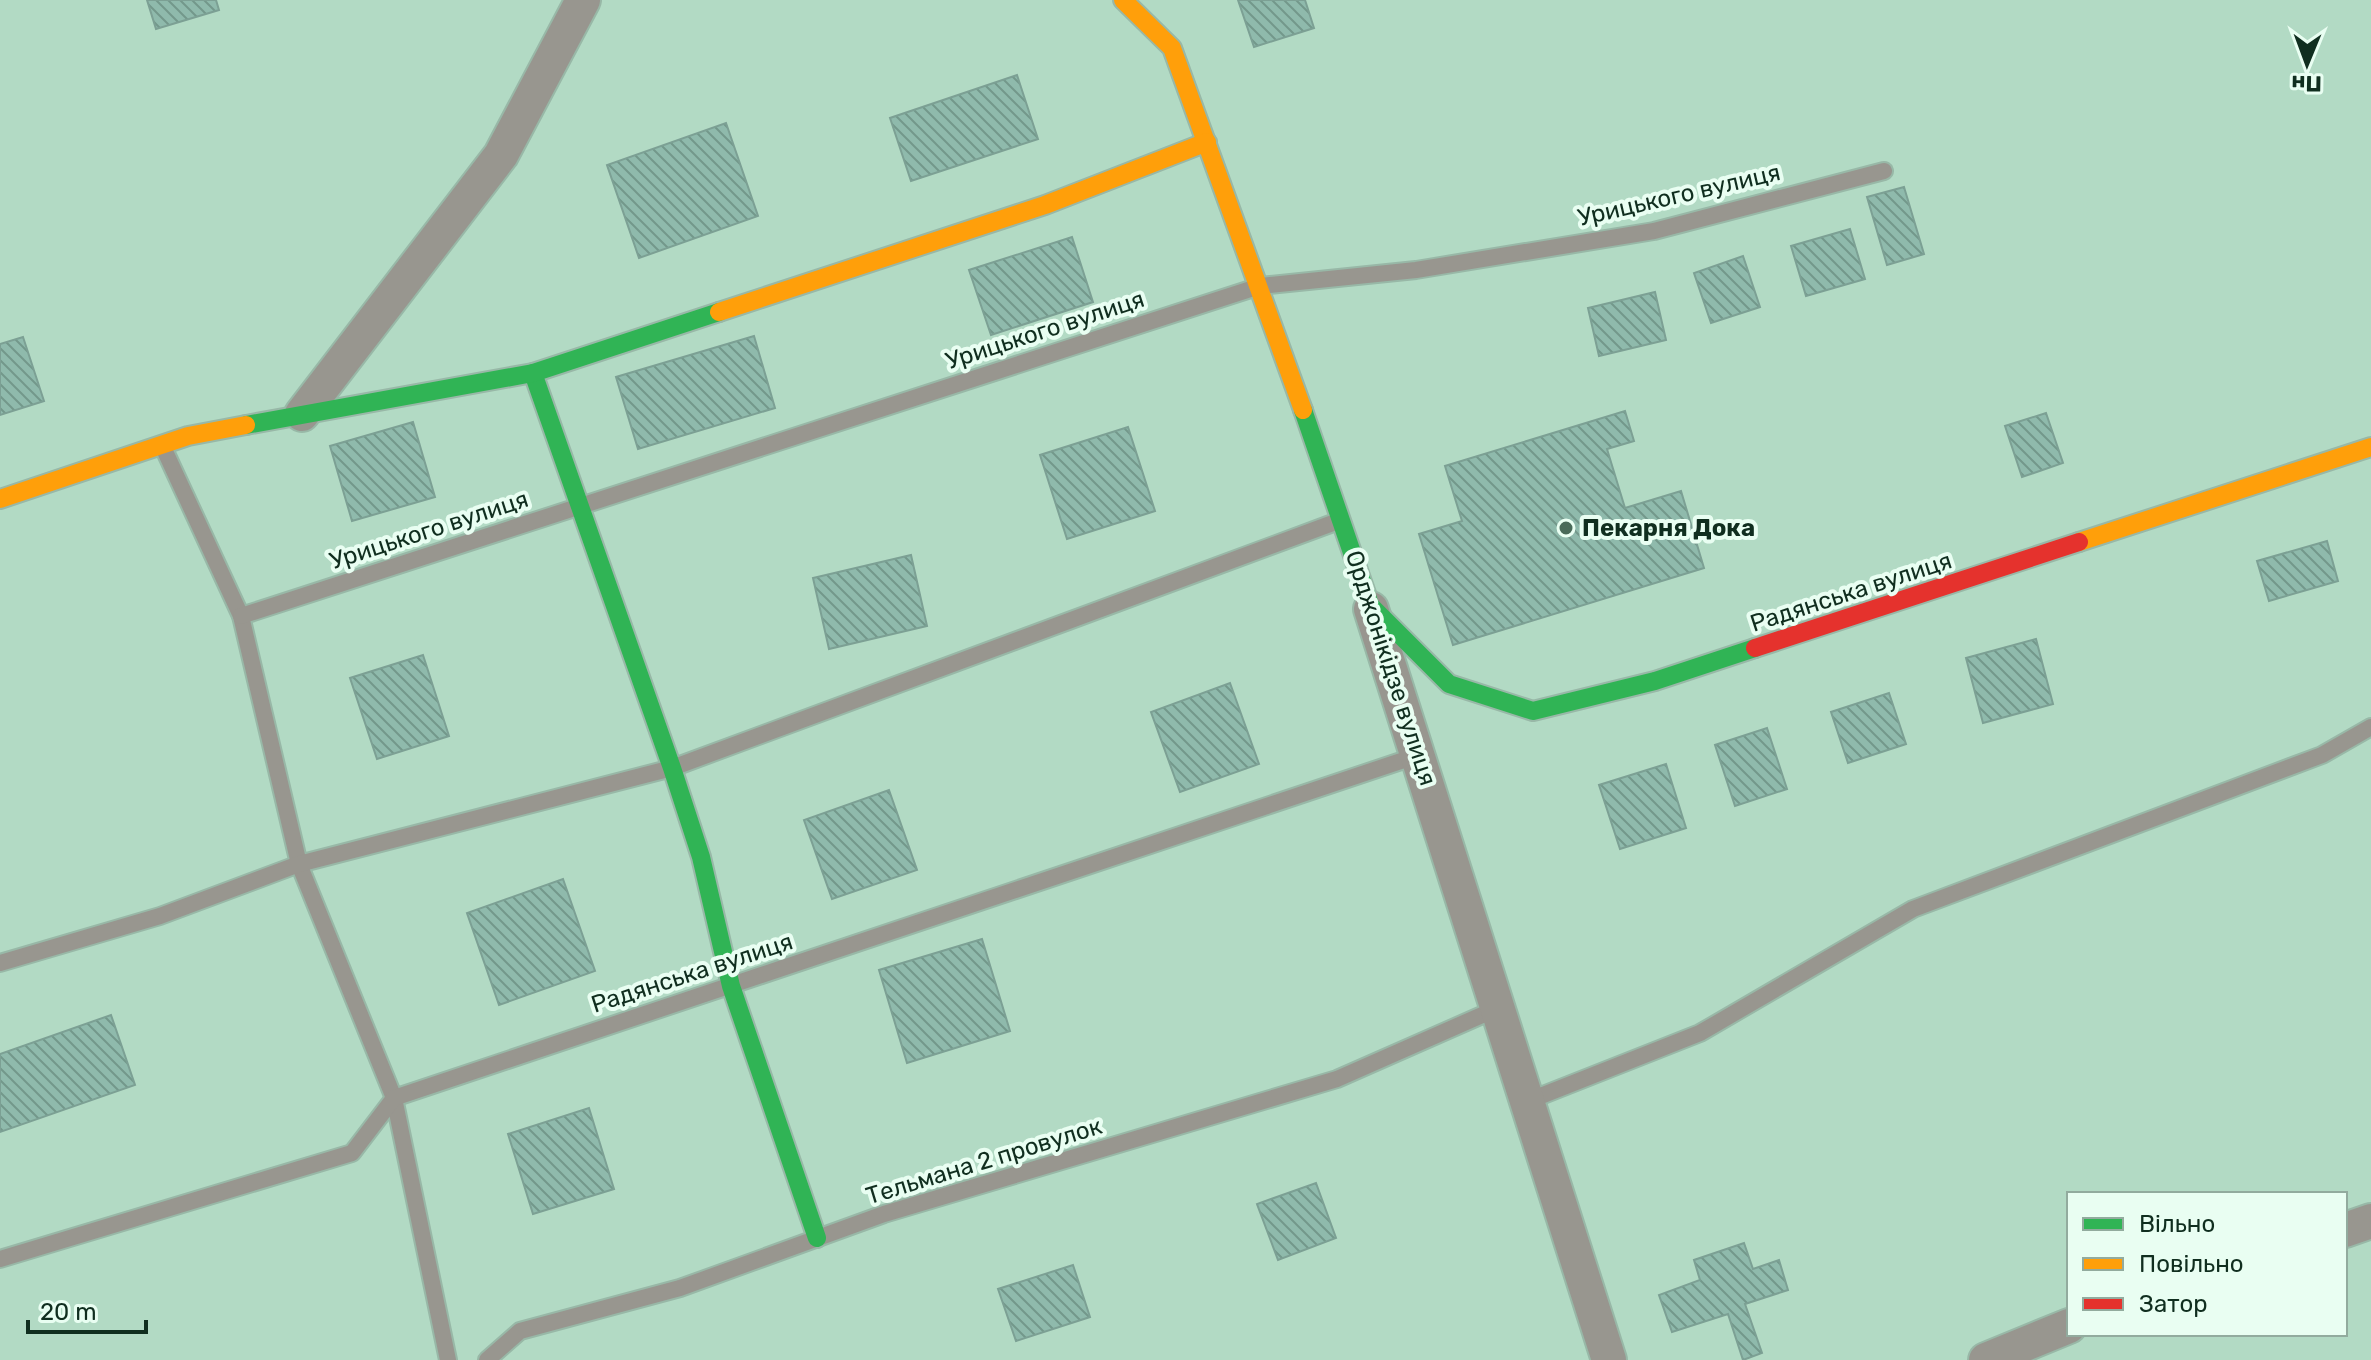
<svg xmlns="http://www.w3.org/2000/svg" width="2371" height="1360" viewBox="0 0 2371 1360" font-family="Rubik,sans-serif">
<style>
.building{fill:url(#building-back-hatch);stroke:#7ca094;stroke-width:2}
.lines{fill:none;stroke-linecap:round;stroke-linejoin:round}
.lane-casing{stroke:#98b8a7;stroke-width:20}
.street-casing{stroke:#98b8a7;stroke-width:38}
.fast-casing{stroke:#98b8a7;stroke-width:22}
.slow-casing{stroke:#98b8a7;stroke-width:22}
.jam-casing{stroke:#98b8a7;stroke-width:22}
.lane{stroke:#98968f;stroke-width:16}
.street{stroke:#98968f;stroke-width:34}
.fast{stroke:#30b455;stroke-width:18}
.slow{stroke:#ff9f0a;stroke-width:18}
.jam{stroke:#e5322d;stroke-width:18}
.poi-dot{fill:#496a59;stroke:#e9fef2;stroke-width:3}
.labels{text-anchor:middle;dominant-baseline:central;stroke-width:8;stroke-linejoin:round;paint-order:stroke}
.street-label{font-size:24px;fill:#102e1f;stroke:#e9fef2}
.poi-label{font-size:24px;font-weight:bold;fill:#102e1f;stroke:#e9fef2;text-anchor:start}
</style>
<defs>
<pattern id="building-back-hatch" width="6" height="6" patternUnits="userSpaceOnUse" patternTransform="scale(2)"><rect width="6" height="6" fill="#8fbaac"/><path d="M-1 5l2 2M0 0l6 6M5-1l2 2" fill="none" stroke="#73988b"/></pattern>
</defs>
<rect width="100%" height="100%" fill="#b2dac4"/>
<g class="building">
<polygon points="147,0 216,0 219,10 156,29"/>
<polygon points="1238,0 1305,0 1314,28 1254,47"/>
<polygon points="1017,75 1038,139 911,181 890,118"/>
<polygon points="726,123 758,216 639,258 607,165"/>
<polygon points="1904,187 1924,254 1887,265 1867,197"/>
<polygon points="1850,229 1865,279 1806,296 1791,246"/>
<polygon points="1072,237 1093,302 991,335 969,270"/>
<polygon points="1743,256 1760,307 1711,323 1694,273"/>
<polygon points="1655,292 1666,340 1599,356 1588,308"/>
<polygon points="754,336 775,408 638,449 616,377"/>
<polygon points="23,337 44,401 0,415 0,344"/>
<polygon points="1625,411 1634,441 1607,449 1625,508 1681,491 1704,568 1453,645 1419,534 1462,521 1445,466"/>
<polygon points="2046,413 2063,463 2022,477 2005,426"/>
<polygon points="413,422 435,497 352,521 330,446"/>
<polygon points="1128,427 1155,511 1067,539 1040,455"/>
<polygon points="2327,541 2338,581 2269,601 2257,561"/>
<polygon points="911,555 927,626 829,649 813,578"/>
<polygon points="2036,639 2053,704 1983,723 1966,658"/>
<polygon points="423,655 449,736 377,759 350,678"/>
<polygon points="1230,683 1259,764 1180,792 1151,712"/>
<polygon points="1889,693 1906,744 1848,763 1831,712"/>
<polygon points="1767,728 1787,789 1735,806 1715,745"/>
<polygon points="1666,764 1686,828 1620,849 1599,785"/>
<polygon points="889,790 917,870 832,899 804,820"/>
<polygon points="563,879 595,971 499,1005 467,913"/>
<polygon points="982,939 1010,1031 907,1063 879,970"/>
<polygon points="111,1015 135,1085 0,1132 0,1054"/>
<polygon points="589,1108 614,1189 533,1214 508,1134"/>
<polygon points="1316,1183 1336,1238 1278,1260 1257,1204"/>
<polygon points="1744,1243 1753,1269 1779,1260 1788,1290 1745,1304 1762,1353 1743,1360 1728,1314 1672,1332 1659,1295 1700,1280 1694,1260"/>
<polygon points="1073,1265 1090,1317 1016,1341 998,1289"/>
</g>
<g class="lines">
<defs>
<g id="lane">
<polyline points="163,447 241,616 299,864 394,1098 448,1360"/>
<polyline points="241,616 1260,286 1416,270 1654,231 1884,171"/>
<polyline points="0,963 160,916 299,864 672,768 1341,520"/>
<polyline points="1528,1101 1700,1033 1913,909 2322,755 2371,727"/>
<polyline points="0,1259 352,1153 394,1098 1419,755"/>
<polyline points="487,1360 520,1331 680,1288 884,1214 1337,1079 1498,1008"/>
</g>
<g id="street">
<polyline points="302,414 501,155 583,0"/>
<polyline points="1371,609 1609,1360"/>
<polyline points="2345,1230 2371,1221"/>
<polyline points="1986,1360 2069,1326"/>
</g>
<g id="fast">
<polyline points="533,373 672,768 701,857 731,986 817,1238"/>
<polyline points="1303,410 1370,605 1449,684 1533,711 1655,681 1755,648"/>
<polyline points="246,425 533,373 719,312"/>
</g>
<g id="slow">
<polyline points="1123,0 1172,48 1303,410"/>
<polyline points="719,312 1045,205 1207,142"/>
<polyline points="0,499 188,436 246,425"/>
<polyline points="2079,542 2371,447"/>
</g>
<polyline id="jam" points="1755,648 2079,542"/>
</defs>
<use href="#lane" class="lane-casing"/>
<use href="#street" class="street-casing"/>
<use href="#fast" class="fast-casing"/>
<use href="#slow" class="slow-casing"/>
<use href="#jam" class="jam-casing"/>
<use href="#lane" class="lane"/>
<use href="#street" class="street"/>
<use href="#fast" class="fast"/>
<use href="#slow" class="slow"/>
<use href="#jam" class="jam"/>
</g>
<circle class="poi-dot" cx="1566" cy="528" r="8"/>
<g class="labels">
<g class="street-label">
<text transform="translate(1679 195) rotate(-13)">Урицького вулиця</text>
<text transform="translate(1045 330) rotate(-18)">Урицького вулиця</text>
<text transform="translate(429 530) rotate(-18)">Урицького вулиця</text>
<text transform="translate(1851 592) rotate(-18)">Радянська вулиця</text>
<text transform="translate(1391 668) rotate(72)">Орджонікідзе вулиця</text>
<text transform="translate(692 973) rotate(-18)">Радянська вулиця</text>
<text transform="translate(984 1161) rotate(-17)">Тельмана 2 провулок</text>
</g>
<g class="poi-label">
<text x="1582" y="528">Пекарня Дока</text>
</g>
</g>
<rect x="2067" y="1192" width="280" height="144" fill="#e9fef2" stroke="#92ab9e" stroke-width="2"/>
<rect x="2083" y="1218" width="40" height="12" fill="#30b455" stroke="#92ab9e" stroke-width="2"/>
<text x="2139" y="1232" font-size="24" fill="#102e1f">Вільно</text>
<rect x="2083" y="1258" width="40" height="12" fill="#ff9f0a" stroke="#92ab9e" stroke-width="2"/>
<text x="2139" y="1272" font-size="24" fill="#102e1f">Повільно</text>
<rect x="2083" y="1298" width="40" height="12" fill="#e5322d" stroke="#92ab9e" stroke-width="2"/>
<text x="2139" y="1312" font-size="24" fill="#102e1f">Затор</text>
<g transform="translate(2307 64) rotate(181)" stroke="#e9fef2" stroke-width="6" paint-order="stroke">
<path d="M0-6L14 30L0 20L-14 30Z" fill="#102e1f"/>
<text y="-12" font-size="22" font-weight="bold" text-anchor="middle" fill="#102e1f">Пн</text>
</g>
<path d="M28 1320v12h118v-12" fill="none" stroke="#102e1f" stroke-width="4"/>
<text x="40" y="1320" font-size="24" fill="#102e1f" stroke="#e9fef2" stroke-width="6" paint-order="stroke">20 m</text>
</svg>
